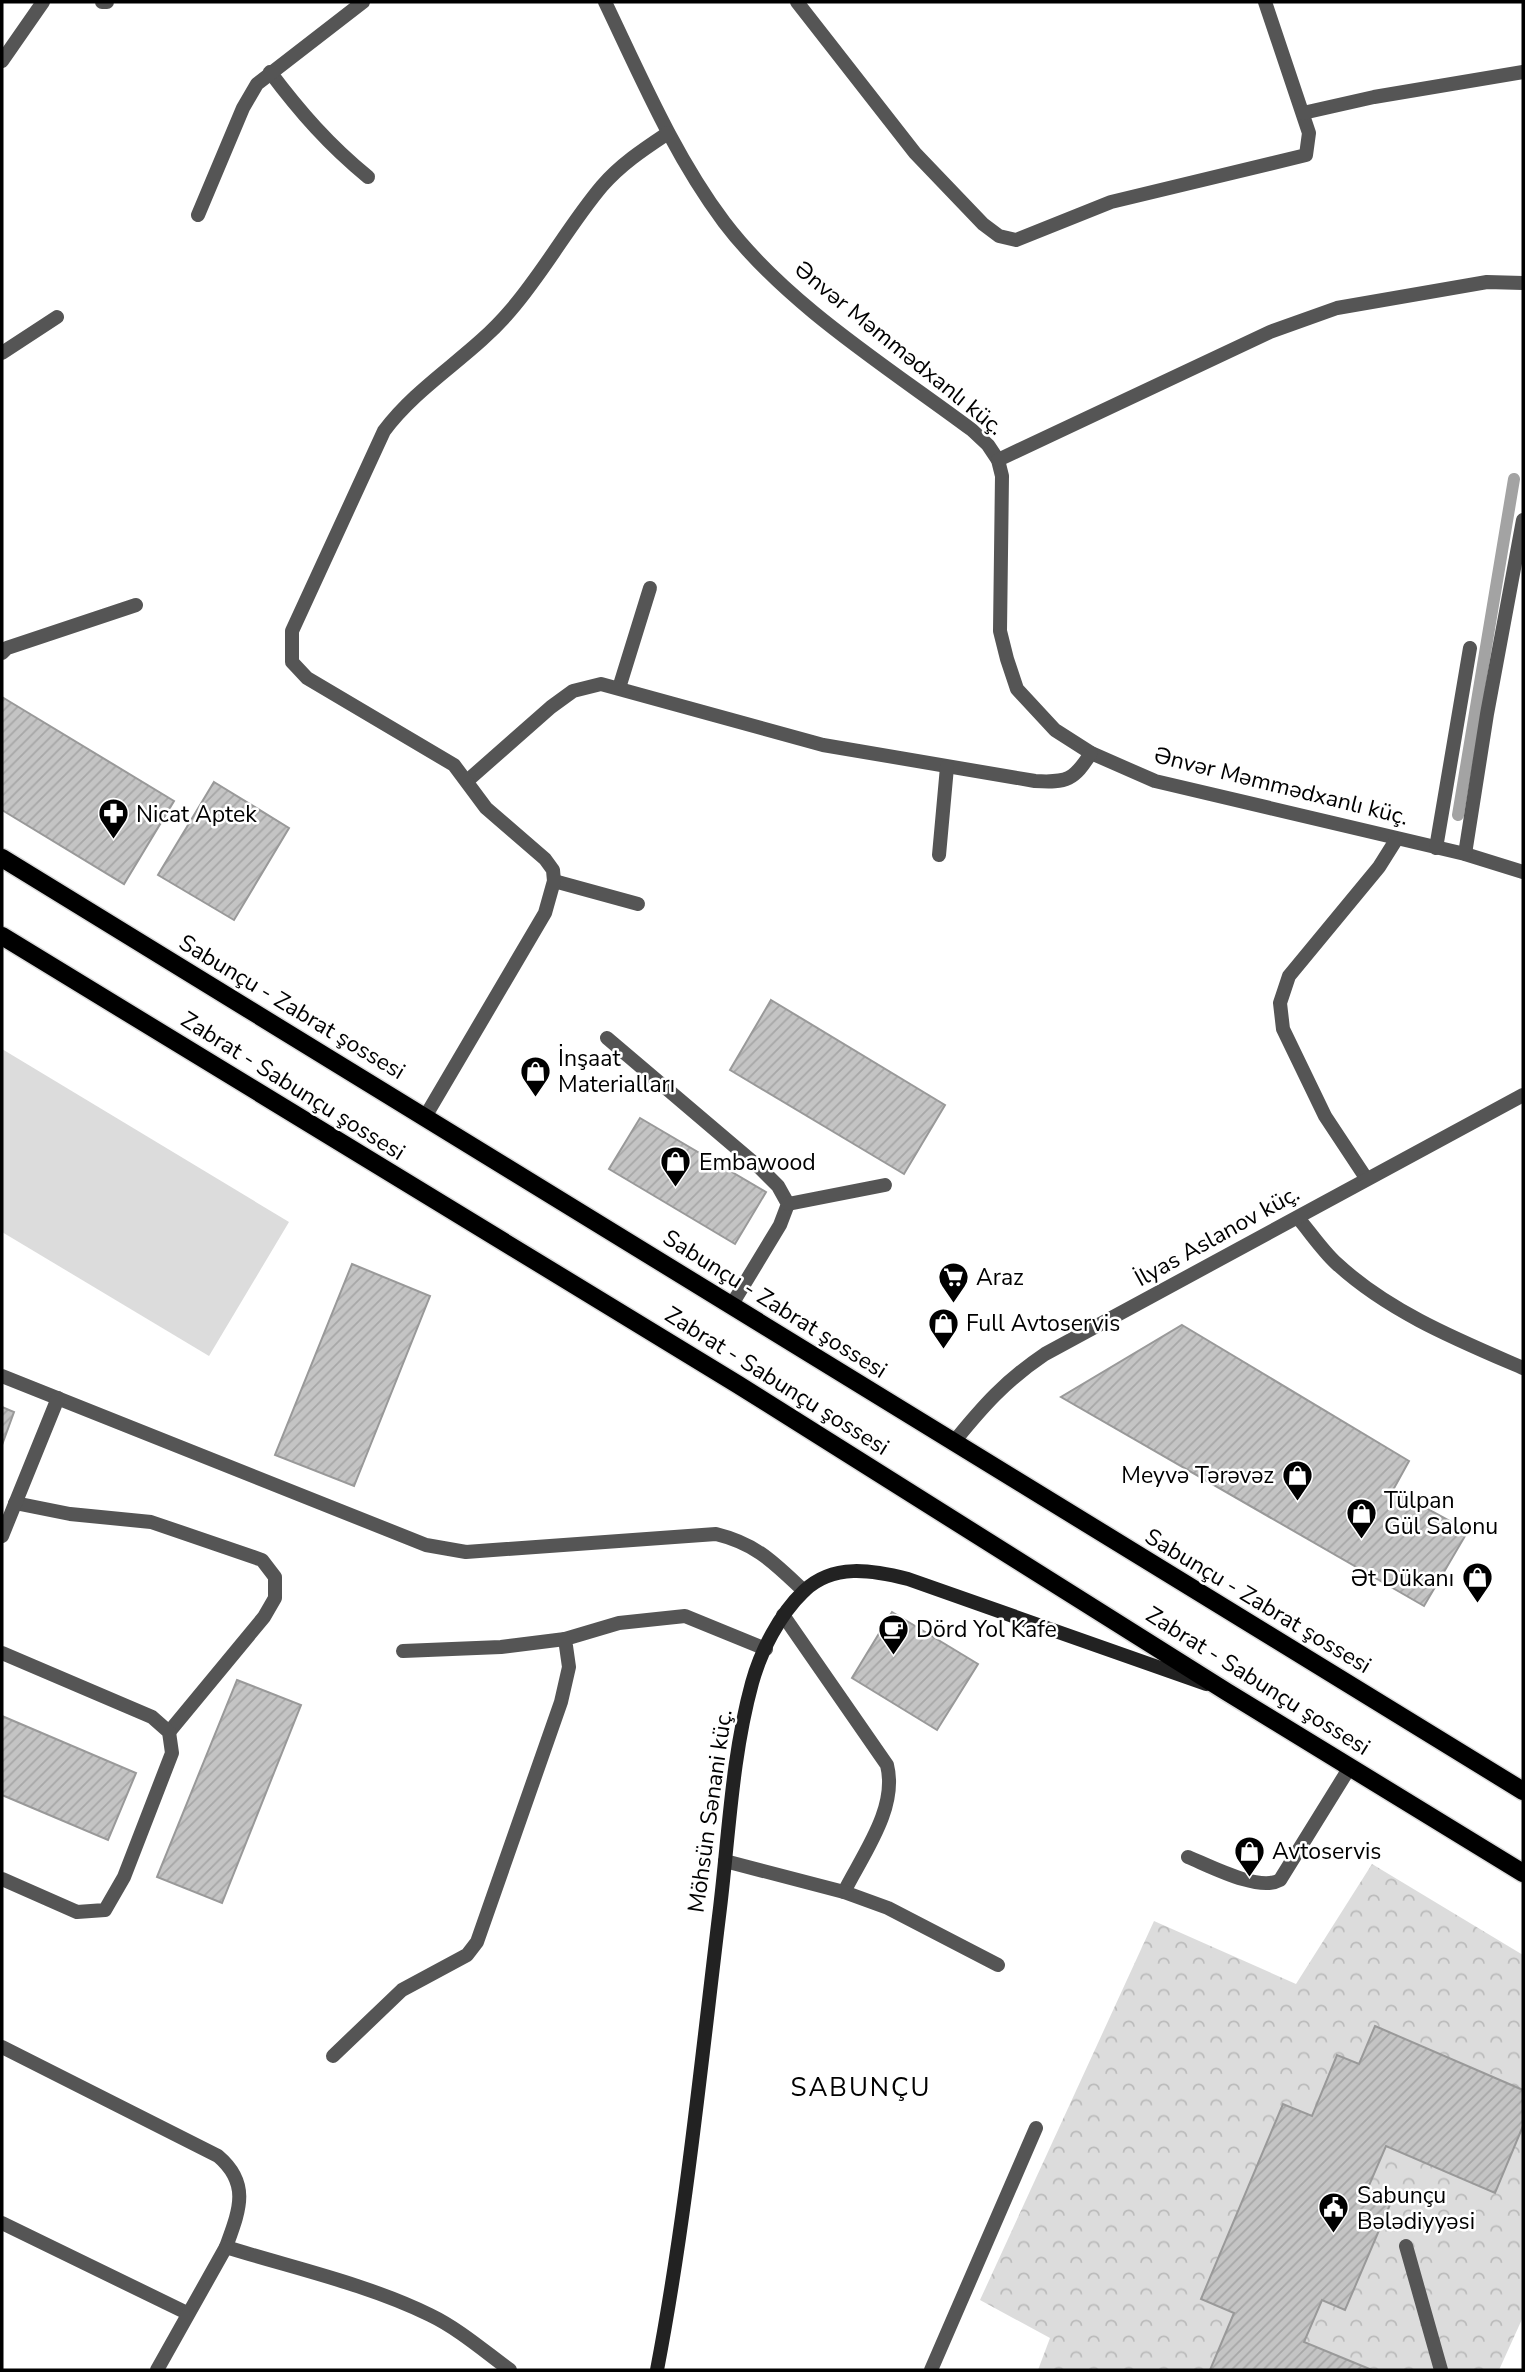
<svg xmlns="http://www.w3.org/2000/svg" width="1525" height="2372" viewBox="0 0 1525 2372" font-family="'Nunito Sans',sans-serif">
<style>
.park{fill:url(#park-crowns)}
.pitch{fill:#dcdcdc}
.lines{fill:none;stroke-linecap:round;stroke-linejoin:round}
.stream{stroke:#a3a3a3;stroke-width:12}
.building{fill:url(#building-hatch);stroke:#999;stroke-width:2}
.primary-casing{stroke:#dbdbdb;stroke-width:21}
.lane{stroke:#555;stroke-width:14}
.street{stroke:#555;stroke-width:14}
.secondary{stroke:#222;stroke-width:14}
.primary{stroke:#000;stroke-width:18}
.labels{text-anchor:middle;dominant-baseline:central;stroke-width:5;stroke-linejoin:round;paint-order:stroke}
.street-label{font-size:23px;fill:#000;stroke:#fff}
.poi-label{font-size:23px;fill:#000;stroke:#fff;text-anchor:start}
.quarter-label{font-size:26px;letter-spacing:2px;fill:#000;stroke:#fff}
</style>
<defs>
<pattern id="park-crowns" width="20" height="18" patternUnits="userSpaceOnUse" patternTransform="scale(1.75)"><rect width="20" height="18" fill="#dcdcdc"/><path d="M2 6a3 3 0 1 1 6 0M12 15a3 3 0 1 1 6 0" fill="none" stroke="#bbb"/></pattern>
<pattern id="building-hatch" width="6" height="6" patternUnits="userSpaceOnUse" patternTransform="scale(1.75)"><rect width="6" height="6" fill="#c4c4c4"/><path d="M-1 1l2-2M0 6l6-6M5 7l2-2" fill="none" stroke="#a7a7a7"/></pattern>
</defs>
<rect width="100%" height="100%" fill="#fff"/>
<polygon class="park" points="1372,1864 1523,1955 1523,2317 1499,2370 1038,2370 1050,2338 980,2300 1154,1921 1296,1984"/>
<polygon class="pitch" points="2,1049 289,1222 209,1356 2,1232"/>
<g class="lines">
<polyline class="stream" points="1458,815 1514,479"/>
</g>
<g class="building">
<polygon points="2,697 174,801 124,884 2,810"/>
<polygon points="214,782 289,828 234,920 158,875"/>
<polygon points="771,1000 945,1105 904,1174 730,1070"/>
<polygon points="640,1118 766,1192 735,1244 609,1169"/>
<polygon points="352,1264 430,1296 354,1486 275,1455"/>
<polygon points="1182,1325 1409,1461 1393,1490 1468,1531 1424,1606 1061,1397"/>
<polygon points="2,1407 14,1412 2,1445"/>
<polygon points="892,1612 978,1664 937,1730 852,1678"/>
<polygon points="237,1680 301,1705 222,1903 157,1877"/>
<polygon points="2,1716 136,1773 108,1840 2,1795"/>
<polygon points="1375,2026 1523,2090 1523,2126 1495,2193 1386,2146 1367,2190 1392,2200 1345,2310 1322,2300 1304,2342 1372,2370 1210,2370 1234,2313 1201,2299 1283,2104 1312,2116 1337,2055 1359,2064"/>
</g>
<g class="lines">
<defs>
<g id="primary">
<polyline points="2,858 1523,1791"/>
<polyline points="2,936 737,1384 1227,1692 1523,1873"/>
</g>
</defs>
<use href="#primary" class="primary-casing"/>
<g class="lane">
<polyline points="2,653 7,648 136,605"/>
<polyline points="607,1038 761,1169 778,1186 788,1204 780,1225 731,1306"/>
<polyline points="788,1204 885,1185"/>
<path d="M 2,1376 L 426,1545 L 466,1552 L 716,1534 C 757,1544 774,1563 804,1591"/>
<polyline points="15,1503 70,1514 151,1522 262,1560 275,1577 275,1598 264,1617 169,1732"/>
<polyline points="2,1536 58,1398"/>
<path d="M 783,1615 L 887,1765 C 898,1808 863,1854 844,1892"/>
<polyline points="2,1653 152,1717 169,1732 172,1753 124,1877 105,1910 77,1912 2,1879"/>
<path d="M 1188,1857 C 1210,1866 1259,1892 1280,1880 L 1350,1767"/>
<polyline points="1406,2246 1441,2370"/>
</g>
<g class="street">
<polyline points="102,2 107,2"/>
<path d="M 605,2 C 641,77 674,155 724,222 C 787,305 889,368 972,430 L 988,445 L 998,460 L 1002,476 L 1000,631 L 1007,659 L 1017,689 L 1055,730 L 1091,753 L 1155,781 L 1465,854 L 1523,872"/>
<polyline points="797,2 915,153 983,224 999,236 1016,240 1111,202 1306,155 1309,133 1265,2"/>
<polyline points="2,61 43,2"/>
<path d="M 270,72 C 300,112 329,145 368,177"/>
<polyline points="1303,113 1374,97 1523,72"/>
<polyline points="198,215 243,108 257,84 363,2"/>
<polyline points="2,353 57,317"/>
<polyline points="998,460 1270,332 1337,308 1487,282 1523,283"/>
<polyline points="619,688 650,588"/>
<path d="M 467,781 L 551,707 L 573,691 L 601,684 L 823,745 L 1035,781 C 1067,783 1074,780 1091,753"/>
<polyline points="1436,848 1470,648"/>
<polyline points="1465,854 1487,714 1523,520"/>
<polyline points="939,855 947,767"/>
<polyline points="554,881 638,904"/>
<path d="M 425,1117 L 545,913 L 554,881 L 553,870 L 545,859 L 486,808 L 454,765 L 307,678 L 292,662 L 292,631 L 384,431 C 419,384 472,356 510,311 C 544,272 569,225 602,186 C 621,164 644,149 668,133"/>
<polyline points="1366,1178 1325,1116 1283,1029 1280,1003 1289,976 1379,867 1396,840"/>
<path d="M 1298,1218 C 1310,1232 1322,1250 1336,1263 C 1389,1312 1458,1340 1523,1368"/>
<path d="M 953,1443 C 983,1406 1005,1381 1045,1354 L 1523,1095"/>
<polyline points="403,1651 501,1647 565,1639"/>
<polyline points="725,1861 844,1892 888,1908 998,1965"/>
<path d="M 2,2047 L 218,2156 C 251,2184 239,2211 226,2247 C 293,2268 367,2284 430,2315 C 459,2329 484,2351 510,2370"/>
<polyline points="333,2056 402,1990 467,1955 477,1942 561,1702 569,1667 565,1639 619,1623 685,1616 766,1649"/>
<polyline points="2,2223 187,2313"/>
<polyline points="157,2370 226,2247"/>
<polyline points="931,2370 1036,2128"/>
</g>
<path class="secondary" d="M 657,2370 C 686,2218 701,2063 720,1908 C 729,1833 732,1756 752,1683 C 761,1651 779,1615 804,1591 C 833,1563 872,1570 908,1579 L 1206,1684"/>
<use href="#primary" class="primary"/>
</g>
<defs>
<symbol id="pharmacy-pin" viewBox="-11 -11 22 30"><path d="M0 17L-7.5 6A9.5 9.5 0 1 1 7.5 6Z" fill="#000" stroke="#fff"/><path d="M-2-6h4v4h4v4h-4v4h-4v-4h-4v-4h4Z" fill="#fff"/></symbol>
<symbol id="shop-pin" viewBox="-11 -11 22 30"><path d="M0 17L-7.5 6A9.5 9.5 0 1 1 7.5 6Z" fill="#000" stroke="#fff"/><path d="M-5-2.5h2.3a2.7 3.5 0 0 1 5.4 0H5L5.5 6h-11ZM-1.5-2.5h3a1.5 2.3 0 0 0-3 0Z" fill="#fff"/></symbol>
<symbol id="supermarket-pin" viewBox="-11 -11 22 30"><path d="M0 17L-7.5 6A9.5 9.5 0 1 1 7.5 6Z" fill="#000" stroke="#fff"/><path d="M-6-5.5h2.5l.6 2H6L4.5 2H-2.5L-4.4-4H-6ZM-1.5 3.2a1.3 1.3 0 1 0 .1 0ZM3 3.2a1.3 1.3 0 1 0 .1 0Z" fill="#fff"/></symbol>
<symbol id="cafe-pin" viewBox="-11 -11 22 30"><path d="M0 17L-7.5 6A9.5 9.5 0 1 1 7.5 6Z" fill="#000" stroke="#fff"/><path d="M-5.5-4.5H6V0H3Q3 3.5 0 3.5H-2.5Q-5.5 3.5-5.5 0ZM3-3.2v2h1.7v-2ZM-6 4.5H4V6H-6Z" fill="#fff"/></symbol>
<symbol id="civic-pin" viewBox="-11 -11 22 30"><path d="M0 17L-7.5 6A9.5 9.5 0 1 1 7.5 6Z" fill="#000" stroke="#fff"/><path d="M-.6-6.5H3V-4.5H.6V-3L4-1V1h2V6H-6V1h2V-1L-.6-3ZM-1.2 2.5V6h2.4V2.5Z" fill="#fff"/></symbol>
</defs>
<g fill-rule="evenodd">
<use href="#pharmacy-pin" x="96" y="796" width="35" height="47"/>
<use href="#shop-pin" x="518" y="1054" width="35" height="47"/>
<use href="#shop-pin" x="658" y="1144" width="35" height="47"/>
<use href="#supermarket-pin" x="936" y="1260" width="35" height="47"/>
<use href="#shop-pin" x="926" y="1306" width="35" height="47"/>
<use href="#shop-pin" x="1280" y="1458" width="35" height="47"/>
<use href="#shop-pin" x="1344" y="1496" width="35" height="47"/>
<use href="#shop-pin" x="1460" y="1560" width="35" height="47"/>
<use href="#cafe-pin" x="876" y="1612" width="35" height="47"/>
<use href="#shop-pin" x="1232" y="1834" width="35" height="47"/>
<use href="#civic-pin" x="1316" y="2190" width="35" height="47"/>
</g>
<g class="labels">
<g class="street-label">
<text transform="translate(899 348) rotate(39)">Ənvər Məmmədxanlı küç.</text>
<text transform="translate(1281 786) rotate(14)">Ənvər Məmmədxanlı küç.</text>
<text transform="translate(292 1007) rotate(31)">Sabunçu - Zabrat şossesi</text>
<text transform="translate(293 1086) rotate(32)">Zabrat - Sabunçu şossesi</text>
<text transform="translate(1217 1236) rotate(-29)">İlyas Aslanov küç.</text>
<text transform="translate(775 1304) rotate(32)">Sabunçu - Zabrat şossesi</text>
<text transform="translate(777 1381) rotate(32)">Zabrat - Sabunçu şossesi</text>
<text transform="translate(1258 1601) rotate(31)">Sabunçu - Zabrat şossesi</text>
<text transform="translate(1258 1681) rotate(32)">Zabrat - Sabunçu şossesi</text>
<text transform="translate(710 1811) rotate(-82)">Möhsün Sənani küç.</text>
</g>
<g class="poi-label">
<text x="136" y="814">Nicat Aptek</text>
<text x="558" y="1058">İnşaat<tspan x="558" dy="26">Materialları</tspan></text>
<text x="699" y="1162">Embawood</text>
<text x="976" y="1277">Araz</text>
<text x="966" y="1323">Full Avtoservis</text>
<text x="1274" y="1475" text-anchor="end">Meyvə Tərəvəz</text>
<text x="1384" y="1500">Tülpan<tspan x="1384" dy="26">Gül Salonu</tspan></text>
<text x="1454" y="1578" text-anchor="end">Ət Dükanı</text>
<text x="916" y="1629">Dörd Yol Kafe</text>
<text x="1272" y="1851">Avtoservis</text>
<text x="1357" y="2195">Sabunçu<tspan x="1357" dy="26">Bələdiyyəsi</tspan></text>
</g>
<g class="quarter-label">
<text x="861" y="2087">SABUNÇU</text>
</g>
</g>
<rect width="1525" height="2372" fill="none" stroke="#000000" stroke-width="7"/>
</svg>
